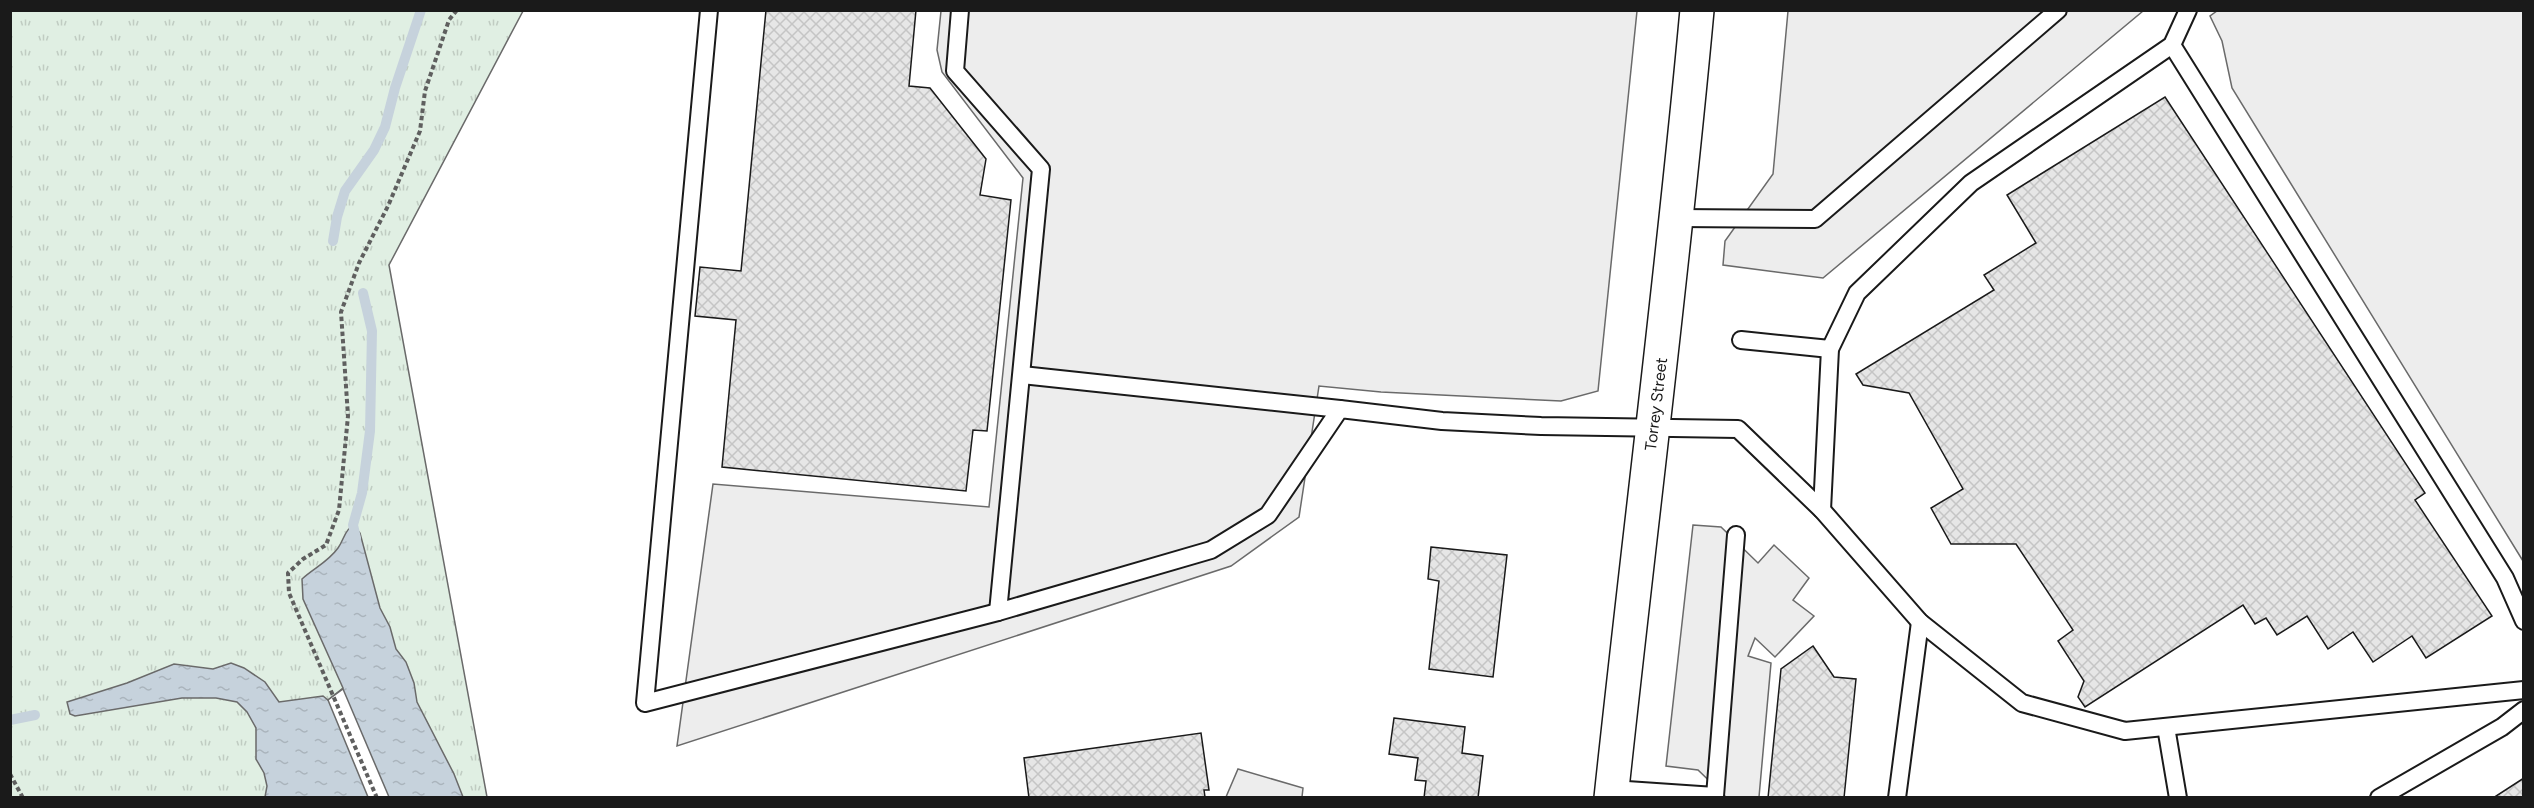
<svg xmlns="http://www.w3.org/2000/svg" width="2534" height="808" viewBox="0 0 2534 808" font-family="Figtree,sans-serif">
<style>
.grass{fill:url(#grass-tufts);stroke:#6a6a6a;stroke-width:1.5}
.parking{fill:#ededed;stroke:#6a6a6a;stroke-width:1.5}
.water{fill:url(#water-ripples);stroke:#6a6a6a;stroke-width:1.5}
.pier{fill:#fff;stroke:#6a6a6a;stroke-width:1.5}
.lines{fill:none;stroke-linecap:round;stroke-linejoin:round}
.stream{stroke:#c6d2dc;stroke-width:10}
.building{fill:url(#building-cross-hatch);stroke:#1a1a1a;stroke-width:1.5}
.lane-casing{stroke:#1a1a1a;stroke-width:20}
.secondary-casing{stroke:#1a1a1a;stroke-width:36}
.path{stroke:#5f5f5f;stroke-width:4;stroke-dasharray:4.5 3;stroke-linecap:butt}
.lane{stroke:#fff;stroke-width:16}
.secondary{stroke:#fff;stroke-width:33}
.labels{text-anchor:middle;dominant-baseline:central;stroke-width:4.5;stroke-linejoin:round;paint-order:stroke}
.street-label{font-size:16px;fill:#1a1a1a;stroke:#fff}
</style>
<defs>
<pattern id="grass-tufts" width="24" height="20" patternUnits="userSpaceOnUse" patternTransform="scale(1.5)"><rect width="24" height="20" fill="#e0efe3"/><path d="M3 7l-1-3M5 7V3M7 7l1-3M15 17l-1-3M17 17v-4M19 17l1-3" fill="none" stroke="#c0ccc2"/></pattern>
<pattern id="water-ripples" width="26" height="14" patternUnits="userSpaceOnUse" patternTransform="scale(1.5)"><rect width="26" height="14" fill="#c6d2dc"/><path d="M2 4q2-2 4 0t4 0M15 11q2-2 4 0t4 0" fill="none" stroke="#aab4bc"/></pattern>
<pattern id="building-cross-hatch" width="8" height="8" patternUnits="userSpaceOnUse" patternTransform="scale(1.5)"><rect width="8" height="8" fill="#e6e6e6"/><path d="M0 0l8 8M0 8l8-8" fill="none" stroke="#c5c5c5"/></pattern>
</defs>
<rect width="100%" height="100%" fill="#fff"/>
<polygon class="grass" points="10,11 523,11 389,265 487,797 11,797"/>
<g class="parking">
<polygon points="941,11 1637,11 1598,391 1561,401 1381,392 1319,386 1299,517 1231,566 677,746 713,484 989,507 1023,178 942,72 937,50"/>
<polygon points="1788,11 2143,11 1823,278 1723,265 1725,241 1773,174"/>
<polygon points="2217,11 2523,11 2523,561 2232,88 2222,41 2210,16"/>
<polygon points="1693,525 1721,527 1758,563 1774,545 1809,578 1793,600 1814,616 1775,657 1755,638 1748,656 1771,663 1759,797 1726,797 1698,770 1666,766"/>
<polygon points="1238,769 1303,788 1302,797 1226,797"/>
</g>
<path class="water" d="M 353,525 L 360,533 L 380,608 L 390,627 L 396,649 L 406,662 L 414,683 L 417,702 L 454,774 L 463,797 L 265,797 L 267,786 L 264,773 L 256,759 L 256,728 L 247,712 L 237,702 L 216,698 L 182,698 L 75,716 L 70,714 L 67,702 L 127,683 L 174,664 L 213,669 L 231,663 L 244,668 L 265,682 L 279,702 L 323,696 L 328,700 L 343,688 L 303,599 L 302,579 C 314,568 328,562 338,548 C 344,540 344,531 353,525 Z"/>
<polygon class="pier" points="343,689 389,797 368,797 328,700"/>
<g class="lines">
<g class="stream">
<polyline points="333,241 337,217 345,191 374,150 385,127 395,88 421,10"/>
<polyline points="356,538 353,525 362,493 370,431 372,331 363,293"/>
<polyline points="10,720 35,715"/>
</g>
</g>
<g class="building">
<polygon points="766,10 916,10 909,86 930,88 986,159 980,195 1011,200 987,431 973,430 966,491 722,467 736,320 695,316 700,267 741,271"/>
<polygon points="2165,97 2425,493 2415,500 2492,616 2426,658 2412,636 2373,662 2353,632 2328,649 2307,616 2277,635 2266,618 2255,624 2243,605 2085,707 2078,697 2084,681 2058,641 2073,630 2016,544 1951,544 1931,508 1963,489 1909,393 1863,385 1856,374 1994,290 1984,275 2036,243 2007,195"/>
<polygon points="1431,547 1507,555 1493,677 1429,669 1439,581 1428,579"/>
<polygon points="1813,646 1834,677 1856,679 1844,798 1768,798 1781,669"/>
<polygon points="1394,718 1465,727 1462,753 1483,756 1478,798 1424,798 1426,781 1415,780 1418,758 1389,754"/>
<polygon points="1201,733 1209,790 1204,790 1205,797 1029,798 1024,758"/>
<polygon points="2524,778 2524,798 2493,798"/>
</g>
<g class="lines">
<defs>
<g id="lane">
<polyline points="709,10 645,703 998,612"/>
<polyline points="960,10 955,71 1041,169 998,612 1211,550 1268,515 1340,409 1442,421 1541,426 1738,429 1822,510 1920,622 2022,703 2125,731 2524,690"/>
<polyline points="2172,45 2505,578 2524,621"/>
<polyline points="1677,218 1815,219 2058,10"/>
<polyline points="1741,340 1830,349"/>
<polyline points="1022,375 1340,409"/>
<polyline points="1822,510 1830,349 1857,293 1971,183 2172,45 2188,10"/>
<polyline points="2166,727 2178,798"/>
<polyline points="1612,789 1715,796 1736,535"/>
<polyline points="1897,798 1920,622"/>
<polyline points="2379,798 2502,727 2524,710"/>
</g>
<path id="secondary" d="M 1611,798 C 1639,535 1673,273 1697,10"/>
</defs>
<use href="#lane" class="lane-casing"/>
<use href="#secondary" class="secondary-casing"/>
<g class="path">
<polyline points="10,774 23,798"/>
<polyline points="377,798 289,593 288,573 303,559 326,545 339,510 348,416 341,312 359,263 388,206 420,131 425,91 449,20 457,10"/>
</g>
<use href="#lane" class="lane"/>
<use href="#secondary" class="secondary"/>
</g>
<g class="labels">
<g class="street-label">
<text transform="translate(1656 404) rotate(-83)">Torrey Street</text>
</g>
</g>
<rect width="2534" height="808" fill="none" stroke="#1a1a1a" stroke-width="24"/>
</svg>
